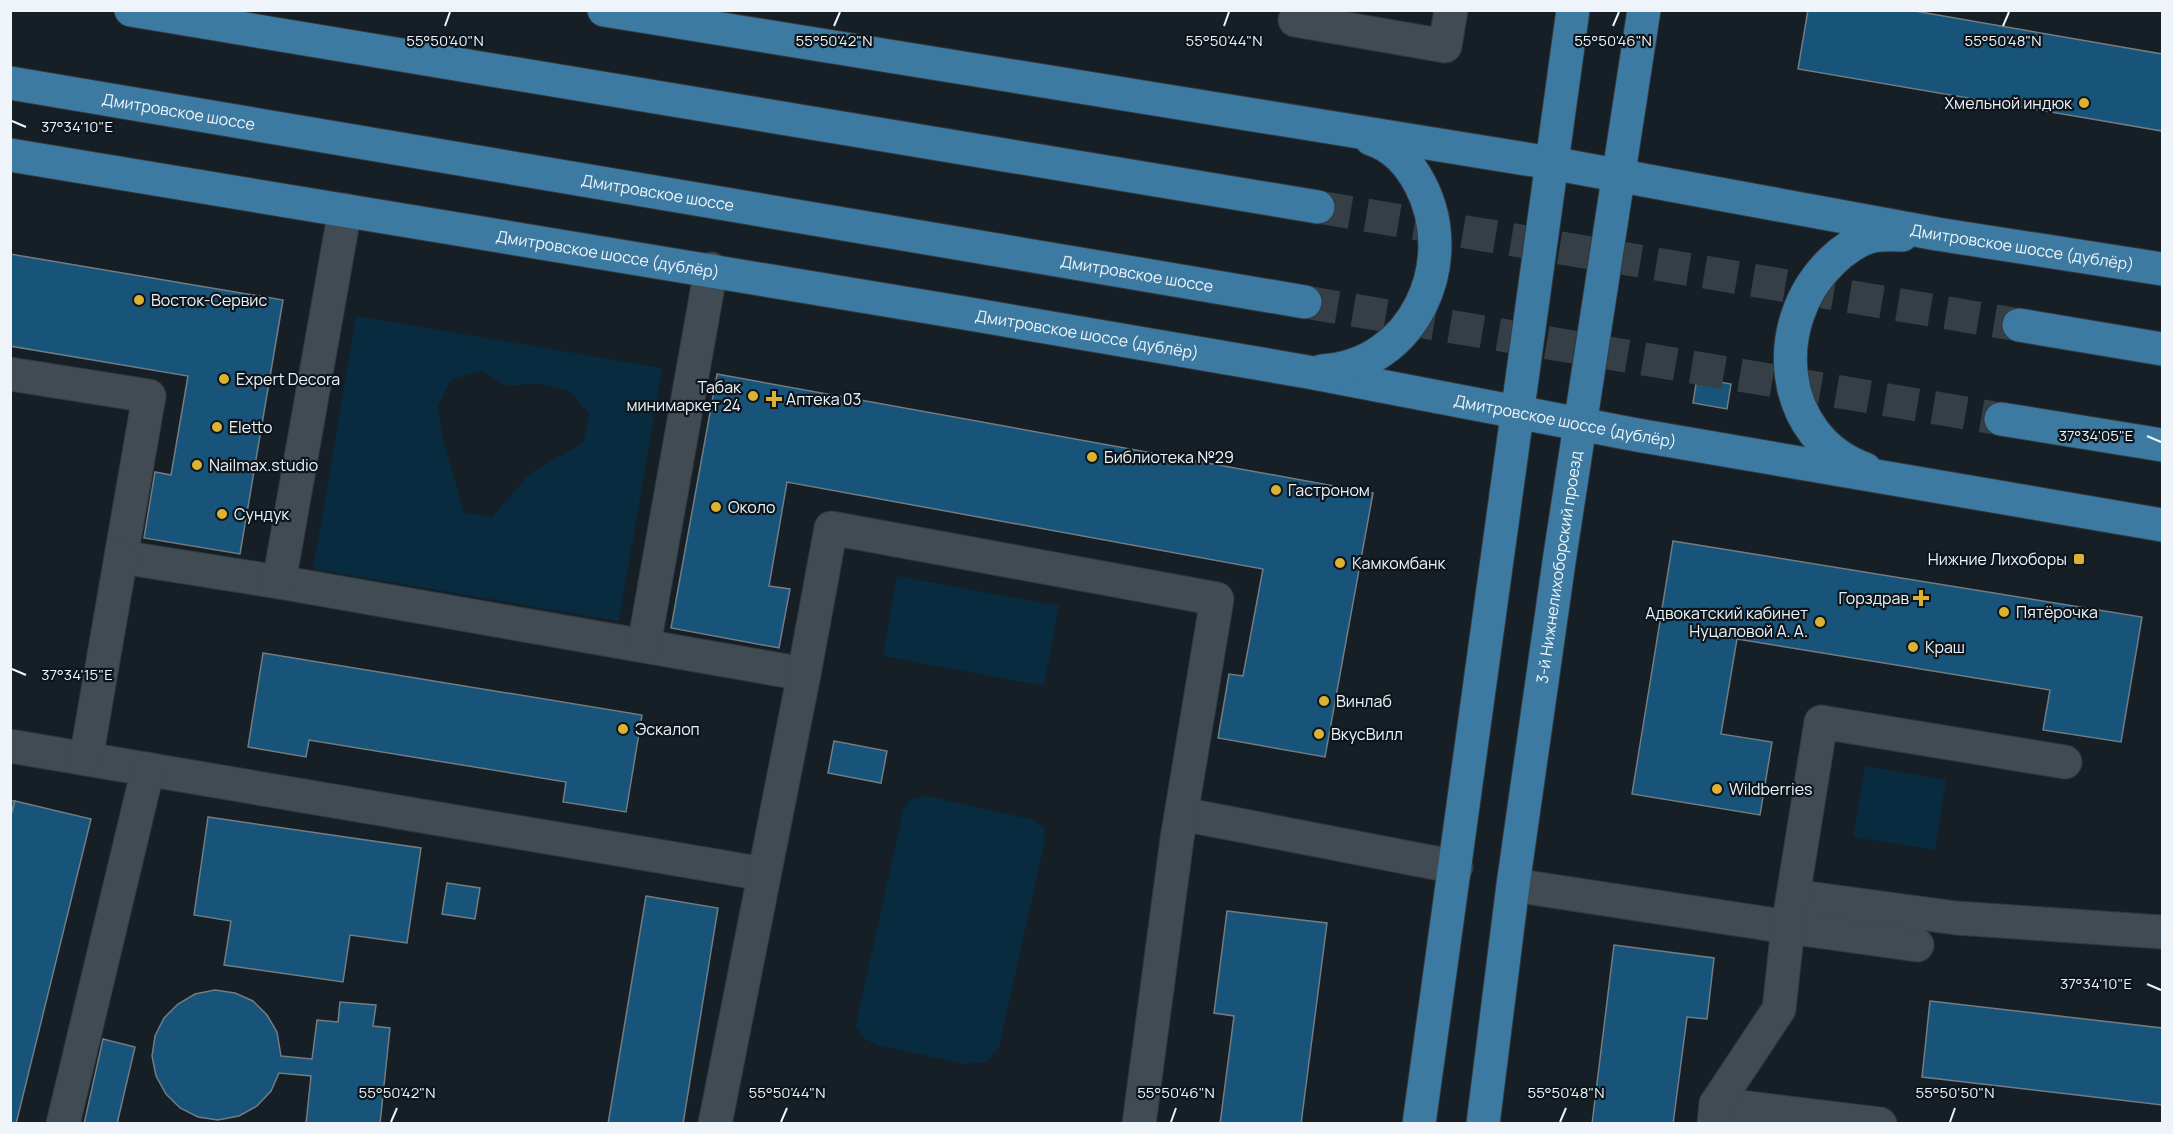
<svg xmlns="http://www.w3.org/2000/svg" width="2173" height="1134" viewBox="0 0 2173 1134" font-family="Manrope,sans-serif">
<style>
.green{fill:#092b3f;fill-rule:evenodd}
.building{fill:#185479;stroke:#717c84;stroke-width:1.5}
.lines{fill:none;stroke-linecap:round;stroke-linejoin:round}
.major-tunnel{stroke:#363f45;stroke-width:33;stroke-dasharray:33 16;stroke-linecap:butt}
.minor-casing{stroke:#32383d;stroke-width:35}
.major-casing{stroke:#32383d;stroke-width:35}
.minor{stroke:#414b53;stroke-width:33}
.major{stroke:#3c7aa2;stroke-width:33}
.ticks{fill:none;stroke:#eef4f9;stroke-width:2}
.poi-dot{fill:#dbb233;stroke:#0d161c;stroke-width:2}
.labels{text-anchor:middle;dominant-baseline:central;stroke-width:4.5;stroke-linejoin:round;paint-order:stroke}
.poi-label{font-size:16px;fill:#eef4f9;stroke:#0d161c;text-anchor:start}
.street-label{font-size:16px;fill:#eef4f9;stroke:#0d161c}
.ticks-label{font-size:15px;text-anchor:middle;fill:#eef4f9;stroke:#0d161c;stroke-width:4.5;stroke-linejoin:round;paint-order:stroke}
</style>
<rect width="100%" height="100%" fill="#161f25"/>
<g class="green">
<path d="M 356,316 L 662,368 L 619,621 L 313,569 ZM 481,371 L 507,386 L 538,383 L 569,391 L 589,414 L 583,443 L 530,473 L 492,517 L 464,512 L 442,435 L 438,406 L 452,379 Z"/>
<polygon points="897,576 1059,606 1044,686 883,656"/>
<polygon points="1865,766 1946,780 1935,850 1853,837"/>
<polygon points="927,796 1034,820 1044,828 1045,840 999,1047 987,1062 965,1064 876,1045 864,1038 855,1027 903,811 909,800"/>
</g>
<g class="building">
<polygon points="1808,10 1909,10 2162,54 2162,131 1798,69"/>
<polygon points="10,254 283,300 240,554 144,538 155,472 171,475 188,376 10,346"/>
<polygon points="717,374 1373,493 1325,757 1218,738 1229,674 1243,676 1263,569 787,482 769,586 790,589 779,648 671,628"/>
<polygon points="1697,378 1731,384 1727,409 1693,403"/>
<polygon points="1673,541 2142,617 2121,742 2043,730 2050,690 1737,639 1721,734 1772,742 1760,815 1632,794"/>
<polygon points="263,653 642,715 626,812 563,802 566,782 309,740 306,757 248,747"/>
<polygon points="834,741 887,751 881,783 828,773"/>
<polygon points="10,800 15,801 10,819"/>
<polygon points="15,801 91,819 16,1124 10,1124 10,819"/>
<polygon points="208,817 421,848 407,943 350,935 343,982 224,965 231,921 194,915"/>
<polygon points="447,883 480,888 475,919 442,914"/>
<polygon points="646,896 718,908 683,1124 608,1124"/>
<polygon points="1227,911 1327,923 1301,1124 1220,1124 1234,1016 1214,1013"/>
<polygon points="1614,945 1714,958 1707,1019 1687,1017 1673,1124 1592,1124"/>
<polygon points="215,990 235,993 253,1001 267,1015 277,1032 281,1056 312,1059 317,1020 338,1022 340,1002 376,1005 373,1026 390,1028 380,1124 306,1124 311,1076 279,1073 271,1091 257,1106 239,1116 218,1120 198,1117 180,1108 166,1094 156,1076 152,1056 155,1036 164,1018 178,1004 195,994"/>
<polygon points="1930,1001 2162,1028 2162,1105 1922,1077"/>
<polygon points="103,1039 135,1047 117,1124 84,1124"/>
</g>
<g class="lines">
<g class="major-tunnel">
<polyline points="1318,207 2019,325"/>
<polyline points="1305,302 2001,419"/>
</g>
<defs>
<g id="minor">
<polyline points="1295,20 1445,46 1451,10"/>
<polyline points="10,374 149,396 121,557 279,582 804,674"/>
<polyline points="279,582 345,210"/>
<polyline points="644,645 711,269"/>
<polyline points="10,746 764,874"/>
<polyline points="86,759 121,557"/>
<polyline points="1182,814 1456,867"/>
<polyline points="1513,885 1788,927 1917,945"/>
<polyline points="1793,896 1956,918 2162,932"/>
<polyline points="1716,1104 1880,1124"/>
<polyline points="63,1124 148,769"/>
<polyline points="715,1124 804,674 831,528 1217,599 1177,839 1139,1124"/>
<polyline points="1714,1124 1716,1104 1779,1009 1788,927 1821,722 2065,762"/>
</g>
<g id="major">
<polyline points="131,10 1318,207"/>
<path id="s1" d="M 604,10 L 1551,163 L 1937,234 L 2162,269"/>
<path id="s2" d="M 10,83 L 1305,302"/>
<path id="s3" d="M 10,155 L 964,313 L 1308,372 L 1637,435 L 2162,525"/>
<polyline points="2019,325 2162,349"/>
<path d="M 1322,371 C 1414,366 1461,262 1420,184 C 1409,163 1393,146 1371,139"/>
<polyline points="2001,419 2162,445"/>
<path d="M 1865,469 C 1777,437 1768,322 1832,261 C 1842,251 1860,238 1874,236 C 1883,234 1893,235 1902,235"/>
<polyline points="1419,1124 1573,10"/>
<path id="s4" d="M 1483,1124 L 1513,885 L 1560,555 L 1644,10"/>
</g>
</defs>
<use href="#minor" class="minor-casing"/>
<use href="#major" class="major-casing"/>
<use href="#minor" class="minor"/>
<use href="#major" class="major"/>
</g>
<path class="ticks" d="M 445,26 L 450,12M 834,26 L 840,12M 1224,26 L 1229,12M 1613,26 L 1619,12M 2003,26 L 2009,12M 12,121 L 26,127M 2147,436 L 2161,442M 12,669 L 26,675M 2147,984 L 2161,990M 391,1122 L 397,1108M 781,1122 L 787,1108M 1171,1122 L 1176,1108M 1560,1122 L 1566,1108M 1950,1122 L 1955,1108"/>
<g class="poi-dot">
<circle cx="2084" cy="103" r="6"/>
<circle cx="139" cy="300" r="6"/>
<circle cx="224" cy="379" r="6"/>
<circle cx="753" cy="396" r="6"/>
<path d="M771 390h6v6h6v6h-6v6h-6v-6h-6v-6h6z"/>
<circle cx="217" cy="427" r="6"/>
<circle cx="1092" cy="457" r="6"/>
<circle cx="197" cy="465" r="6"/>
<circle cx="1276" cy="490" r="6"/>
<circle cx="716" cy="507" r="6"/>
<circle cx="222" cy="514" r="6"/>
<rect x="2073" y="553" width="12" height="12" rx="3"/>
<circle cx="1340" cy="563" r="6"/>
<path d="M1918 589h6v6h6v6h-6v6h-6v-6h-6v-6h6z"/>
<circle cx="2004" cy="612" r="6"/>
<circle cx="1820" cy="622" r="6"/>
<circle cx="1913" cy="647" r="6"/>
<circle cx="1324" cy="701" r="6"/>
<circle cx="623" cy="729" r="6"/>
<circle cx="1319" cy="734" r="6"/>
<circle cx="1717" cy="789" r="6"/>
</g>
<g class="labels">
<g class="poi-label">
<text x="2072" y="103" text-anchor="end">Хмельной индюк</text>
<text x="151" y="300">Восток-Сервис</text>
<text x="236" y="379">Expert Decora</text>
<text x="741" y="387" text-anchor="end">Табак<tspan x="741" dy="18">минимаркет 24</tspan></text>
<text x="786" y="399">Аптека 03</text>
<text x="229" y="427">Eletto</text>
<text x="1104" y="457">Библиотека №29</text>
<text x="209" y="465">Nailmax.studio</text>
<text x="1288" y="490">Гастроном</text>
<text x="728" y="507">Около</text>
<text x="234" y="514">Сундук</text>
<text x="2067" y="559" text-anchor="end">Нижние Лихоборы</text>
<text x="1352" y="563">Камкомбанк</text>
<text x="1909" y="598" text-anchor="end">Горздрав</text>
<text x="2016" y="612">Пятёрочка</text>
<text x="1808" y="613" text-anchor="end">Адвокатский кабинет<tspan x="1808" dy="18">Нуцаловой А. А.</tspan></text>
<text x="1925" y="647">Краш</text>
<text x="1336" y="701">Винлаб</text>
<text x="635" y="729">Эскалоп</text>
<text x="1331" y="734">ВкусВилл</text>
<text x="1729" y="789">Wildberries</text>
</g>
<g class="street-label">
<text stroke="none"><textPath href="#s2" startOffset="171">Дмитровское шоссе</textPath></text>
<text stroke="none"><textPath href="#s2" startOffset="657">Дмитровское шоссе</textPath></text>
<text stroke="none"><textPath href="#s1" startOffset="1438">Дмитровское шоссе (дублёр)</textPath></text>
<text stroke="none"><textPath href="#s3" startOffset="606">Дмитровское шоссе (дублёр)</textPath></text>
<text stroke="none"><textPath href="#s2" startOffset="1143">Дмитровское шоссе</textPath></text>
<text stroke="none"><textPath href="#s3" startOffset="1092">Дмитровское шоссе (дублёр)</textPath></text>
<text stroke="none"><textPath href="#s3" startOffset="1578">Дмитровское шоссе (дублёр)</textPath></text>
<text stroke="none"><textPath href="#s4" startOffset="562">3-й Нижнелихоборский проезд</textPath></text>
</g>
</g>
<g class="ticks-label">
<text x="834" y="46">55°50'42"N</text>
<text x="1224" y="46">55°50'44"N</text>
<text x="2003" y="46">55°50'48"N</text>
<text x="445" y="46">55°50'40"N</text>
<text x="1613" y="46">55°50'46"N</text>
<text x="77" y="132">37°34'10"E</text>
<text x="2096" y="441">37°34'05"E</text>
<text x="77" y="680">37°34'15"E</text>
<text x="2096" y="989">37°34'10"E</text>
<text x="397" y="1098">55°50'42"N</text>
<text x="787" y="1098">55°50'44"N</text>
<text x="1176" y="1098">55°50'46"N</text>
<text x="1566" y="1098">55°50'48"N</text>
<text x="1955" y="1098">55°50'50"N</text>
</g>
<rect width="2173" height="1134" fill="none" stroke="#eef4f9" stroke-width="24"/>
</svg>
